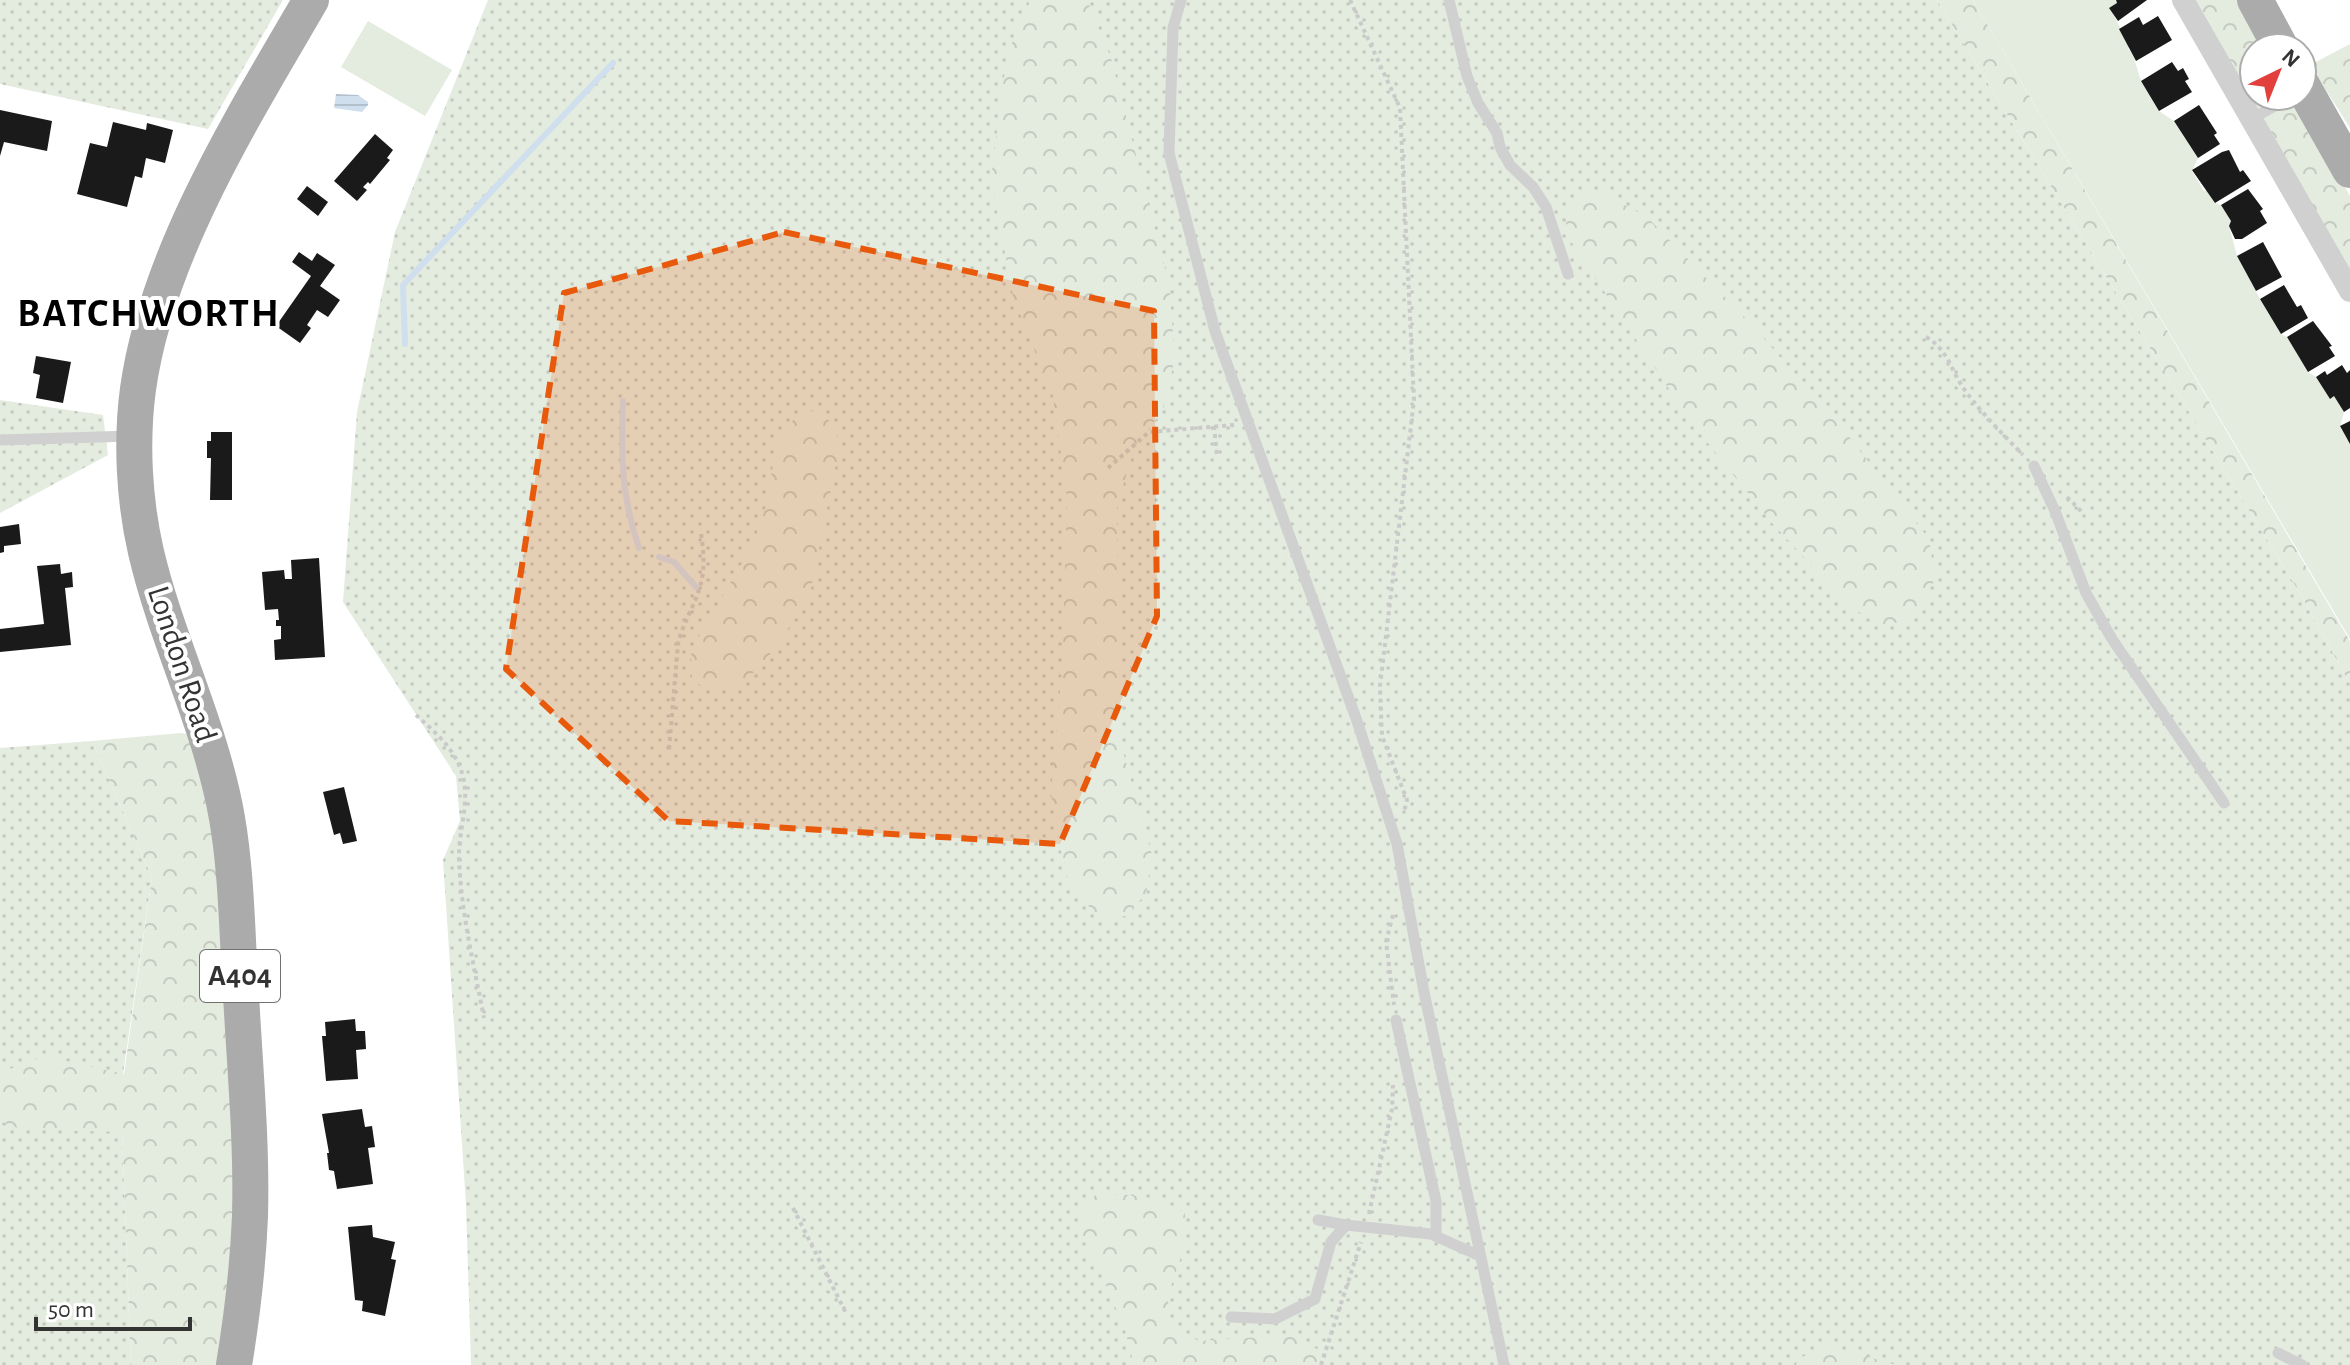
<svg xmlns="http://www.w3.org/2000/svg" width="2350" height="1365" viewBox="0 0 2350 1365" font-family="'Alegreya Sans',sans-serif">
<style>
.grass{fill:url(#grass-dots)}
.forest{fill:url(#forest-crowns)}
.garden{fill:#e4ebdf}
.water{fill:url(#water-rules)}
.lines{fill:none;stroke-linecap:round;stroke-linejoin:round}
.stream{stroke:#cfdfed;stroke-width:6}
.building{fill:#1a1a1a}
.path{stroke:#cacaca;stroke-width:4;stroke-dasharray:4 4;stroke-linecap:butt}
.service{stroke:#d0d0d0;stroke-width:11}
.minor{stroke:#d0d0d0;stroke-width:22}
.primary{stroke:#ababab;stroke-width:36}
.marked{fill:#e8590c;fill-opacity:0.2;stroke:#e8590c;stroke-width:6;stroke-dasharray:16 10;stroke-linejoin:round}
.labels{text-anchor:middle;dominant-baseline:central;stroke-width:8;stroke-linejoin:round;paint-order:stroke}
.shield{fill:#fff;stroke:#707070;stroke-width:2}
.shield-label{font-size:30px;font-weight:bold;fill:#333}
.street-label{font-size:32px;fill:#333;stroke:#fff}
.district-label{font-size:40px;font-weight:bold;letter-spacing:2px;fill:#000;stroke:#fff}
</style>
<defs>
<pattern id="grass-dots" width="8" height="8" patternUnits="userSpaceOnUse" patternTransform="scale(2)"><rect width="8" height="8" fill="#e4ebdf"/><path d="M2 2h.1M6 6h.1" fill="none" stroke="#c4cac0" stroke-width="1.8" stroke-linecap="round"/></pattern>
<pattern id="forest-crowns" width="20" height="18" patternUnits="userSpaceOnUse" patternTransform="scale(2)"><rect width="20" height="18" fill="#e4ebdf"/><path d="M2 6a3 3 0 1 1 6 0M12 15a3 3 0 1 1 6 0" fill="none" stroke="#c4cac0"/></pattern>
<pattern id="water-rules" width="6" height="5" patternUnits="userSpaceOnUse" patternTransform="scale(2)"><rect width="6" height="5" fill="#cfdfed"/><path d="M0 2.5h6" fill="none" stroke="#b2c0cc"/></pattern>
</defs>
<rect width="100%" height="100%" fill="#fff"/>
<g class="grass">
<polygon points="0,0 283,0 208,129 0,84"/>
<polygon points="488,0 1937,0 2301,595 2350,684 2350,1365 471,1365 466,1204 443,860 460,821 456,776 343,602 357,412 395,232"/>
<polygon points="0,400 103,415 108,455 0,513"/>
<polygon points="92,741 152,877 123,1074 122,1131 131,1365 0,1365 0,748"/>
</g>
<g class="forest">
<polygon points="1031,0 1087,0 1111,58 1169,284 1175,358 1163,410 1135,447 1117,505 1120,741 1152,855 1146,894 1126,916 1099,920 1065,874 1051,793 1062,670 1067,497 1053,396 1013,296 991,178 1006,62 1017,27"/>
<polygon points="1937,0 1973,0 2350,641 2350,684 2301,595"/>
<polygon points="2189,0 2239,0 2266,48 2254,48 2254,96 2292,96 2350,196 2350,281"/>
<polygon points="2350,44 2350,128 2310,65"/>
<polygon points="1587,192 1603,193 1647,217 1754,327 1850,438 1929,539 1935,579 1922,605 1902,622 1878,625 1847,604 1772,523 1691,422 1566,234 1566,211"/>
<polygon points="819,410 834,426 840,444 809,599 761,667 734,687 707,690 692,679 691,650 753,544 766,506 776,448 786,427 801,413"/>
<polygon points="181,733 191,735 211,806 219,879 237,1162 233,1259 218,1365 131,1365 122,1132 20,1129 0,1121 0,1073 43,1056 124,1074 152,877 92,741"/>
<path d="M 1096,1194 C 1130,1194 1156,1195 1185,1213 L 1184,1248 L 1168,1295 L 1169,1326 L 1199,1341 L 1290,1335 L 1321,1351 L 1327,1365 L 1134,1365 L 1125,1330 L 1100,1271 L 1080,1233 L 1080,1214 Z"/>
<polygon points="1827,1345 1896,1365 1796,1365 1798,1359"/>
</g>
<g class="garden">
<polygon points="1973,0 2115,0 2117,3 2110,8 2130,47 2128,48 2134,58 2141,81 2159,111 2174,121 2198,158 2192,171 2204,191 2207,190 2215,203 2221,205 2231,221 2229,226 2237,256 2260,299 2281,334 2287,337 2308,372 2316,377 2330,398 2334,396 2344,412 2340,427 2350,444 2350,639"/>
<polygon points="368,21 452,70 425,116 341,67"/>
</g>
<polygon class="water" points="336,94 358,95 368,102 368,105 362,112 334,108"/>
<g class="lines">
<g class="stream">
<polyline points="405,344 403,285 613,63"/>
<path d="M 623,401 C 621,457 621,495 639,548"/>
<polyline points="659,557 674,562 696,587"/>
</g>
</g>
<g class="building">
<polygon points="2116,0 2147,0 2118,21 2109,8 2117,3"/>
<polygon points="2158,16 2172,40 2136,61 2119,29 2139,17 2143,25"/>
<polygon points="2172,62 2178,71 2183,68 2189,79 2185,81 2192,92 2159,111 2141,81"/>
<polygon points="2199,105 2217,133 2214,135 2220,144 2198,158 2174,121"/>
<polygon points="0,110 52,121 47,151 4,142 0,156"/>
<polygon points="113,122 146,130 147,123 173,130 165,163 146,158 142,178 135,176 127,207 77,194 90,143 107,147"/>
<polygon points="375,134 393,150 387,158 390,160 370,184 368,182 363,187 367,190 357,201 334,181"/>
<polygon points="2229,150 2240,172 2243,170 2251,181 2215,203 2192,170 2222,152"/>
<polygon points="307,186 328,202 318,216 297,199"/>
<polygon points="2248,189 2263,209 2260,211 2267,223 2242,239 2235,239 2229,226 2231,221 2221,205"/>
<polygon points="2263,242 2282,277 2256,291 2237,256"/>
<polygon points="299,252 312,261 317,253 335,265 320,286 340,300 328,317 317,310 307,325 311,328 300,343 276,326 311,276 292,262"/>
<polygon points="2284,285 2297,307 2301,305 2308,318 2281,334 2260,299"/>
<polygon points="2313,321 2332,346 2329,347 2335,356 2308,372 2287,337"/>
<polygon points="36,356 71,362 63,403 36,398 40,375 33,373"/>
<polygon points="2342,365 2347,373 2350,370 2350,408 2344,412 2334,396 2330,399 2316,377 2325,371 2327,375"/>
<polygon points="2350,421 2350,444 2340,426"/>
<polygon points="211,432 232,432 232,500 210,500 211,458 207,458 207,441 211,441"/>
<polygon points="19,524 21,544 4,546 4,552 0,553 0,527"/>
<polygon points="319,558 325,657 275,660 274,640 281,639 281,626 276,626 276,620 279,620 278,609 265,610 262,572 284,570 285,579 292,579 291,560"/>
<polygon points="60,564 61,574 72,572 73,587 65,588 71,645 0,652 0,629 44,624 37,566"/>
<polygon points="344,787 357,841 343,844 340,833 334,835 323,792"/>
<polygon points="355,1019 356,1031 365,1031 366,1049 356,1050 358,1079 326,1081 322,1036 326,1036 325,1022"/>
<polygon points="362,1109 365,1127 372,1126 375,1147 368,1148 373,1184 337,1189 334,1171 329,1170 327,1153 329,1153 322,1114"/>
<polygon points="372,1225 373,1237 395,1242 391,1259 396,1260 385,1316 362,1311 363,1301 355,1300 348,1227"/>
</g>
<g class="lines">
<g class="path">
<polyline points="1350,0 1400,108 1414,400 1380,686 1382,736 1407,800 1404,812"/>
<path d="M 1926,337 C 1950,351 1951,373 1967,393 C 1983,415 2004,435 2023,455"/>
<polyline points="1214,426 1217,456"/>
<polyline points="1108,468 1149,432 1234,425"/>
<polyline points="2067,497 2082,512"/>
<path d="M 416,715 C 434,731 455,749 462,773 C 471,802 458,830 459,859 C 461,912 474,966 484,1018"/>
<path d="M 669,749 L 678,644 C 683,621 698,601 702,578 C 705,562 703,548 701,533"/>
<polyline points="1393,915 1386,942 1394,1005"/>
<polyline points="793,1208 846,1313"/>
<polyline points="1369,1214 1392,1109 1393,1085"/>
<polyline points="1321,1365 1361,1242"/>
</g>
<g class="service">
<polyline points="1181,0 1173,28 1169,153 1215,331 1357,721 1397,844 1424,992 1504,1365"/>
<polyline points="1449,0 1467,76 1478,103 1497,133 1500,147 1510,165 1533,187 1546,207 1568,274"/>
<polyline points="2251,119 2293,96"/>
<polyline points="0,440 131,436"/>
<polyline points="2034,466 2055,511 2086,593 2112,639 2224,803"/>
<polyline points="1396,1020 1436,1201 1436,1236"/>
<polyline points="1318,1220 1346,1225"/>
<polyline points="1231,1317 1275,1319 1315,1299 1331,1242 1346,1225 1431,1234 1480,1256"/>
<polyline points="2278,1353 2302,1365"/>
</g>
<polyline class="minor" points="2183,0 2350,291"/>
<g class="primary">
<polyline points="2255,0 2281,48"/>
<polyline points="2302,85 2350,170"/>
<path d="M 234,1365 C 242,1316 248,1266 250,1216 C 252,1143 245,1069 241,995 C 237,937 237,876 227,818 C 211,726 167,642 146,552 C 134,500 131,441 138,389 C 157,253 243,117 311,0"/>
</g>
</g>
<path class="marked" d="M 784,232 L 1154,311 L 1157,616 L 1060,844 L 669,821 L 506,669 L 564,293 Z"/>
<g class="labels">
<rect class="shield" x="200" y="950" width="80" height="52" rx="6"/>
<g class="shield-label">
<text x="240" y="976">A404</text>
</g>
<g class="street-label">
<text transform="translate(182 664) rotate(72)">London Road</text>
</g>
<g class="district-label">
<text x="149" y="314">BATCHWORTH</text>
</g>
</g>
<g transform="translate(2278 72) rotate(43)"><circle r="38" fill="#ffffff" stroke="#adadad" stroke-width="2"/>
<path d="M0-6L14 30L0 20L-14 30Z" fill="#e1403d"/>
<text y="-12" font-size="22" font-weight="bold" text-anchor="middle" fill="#333333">N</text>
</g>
<path d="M36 1317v12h154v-12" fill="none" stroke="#333333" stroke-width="4"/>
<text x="48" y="1317" font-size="24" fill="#333333" stroke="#ffffff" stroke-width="6" paint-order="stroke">50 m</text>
</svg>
